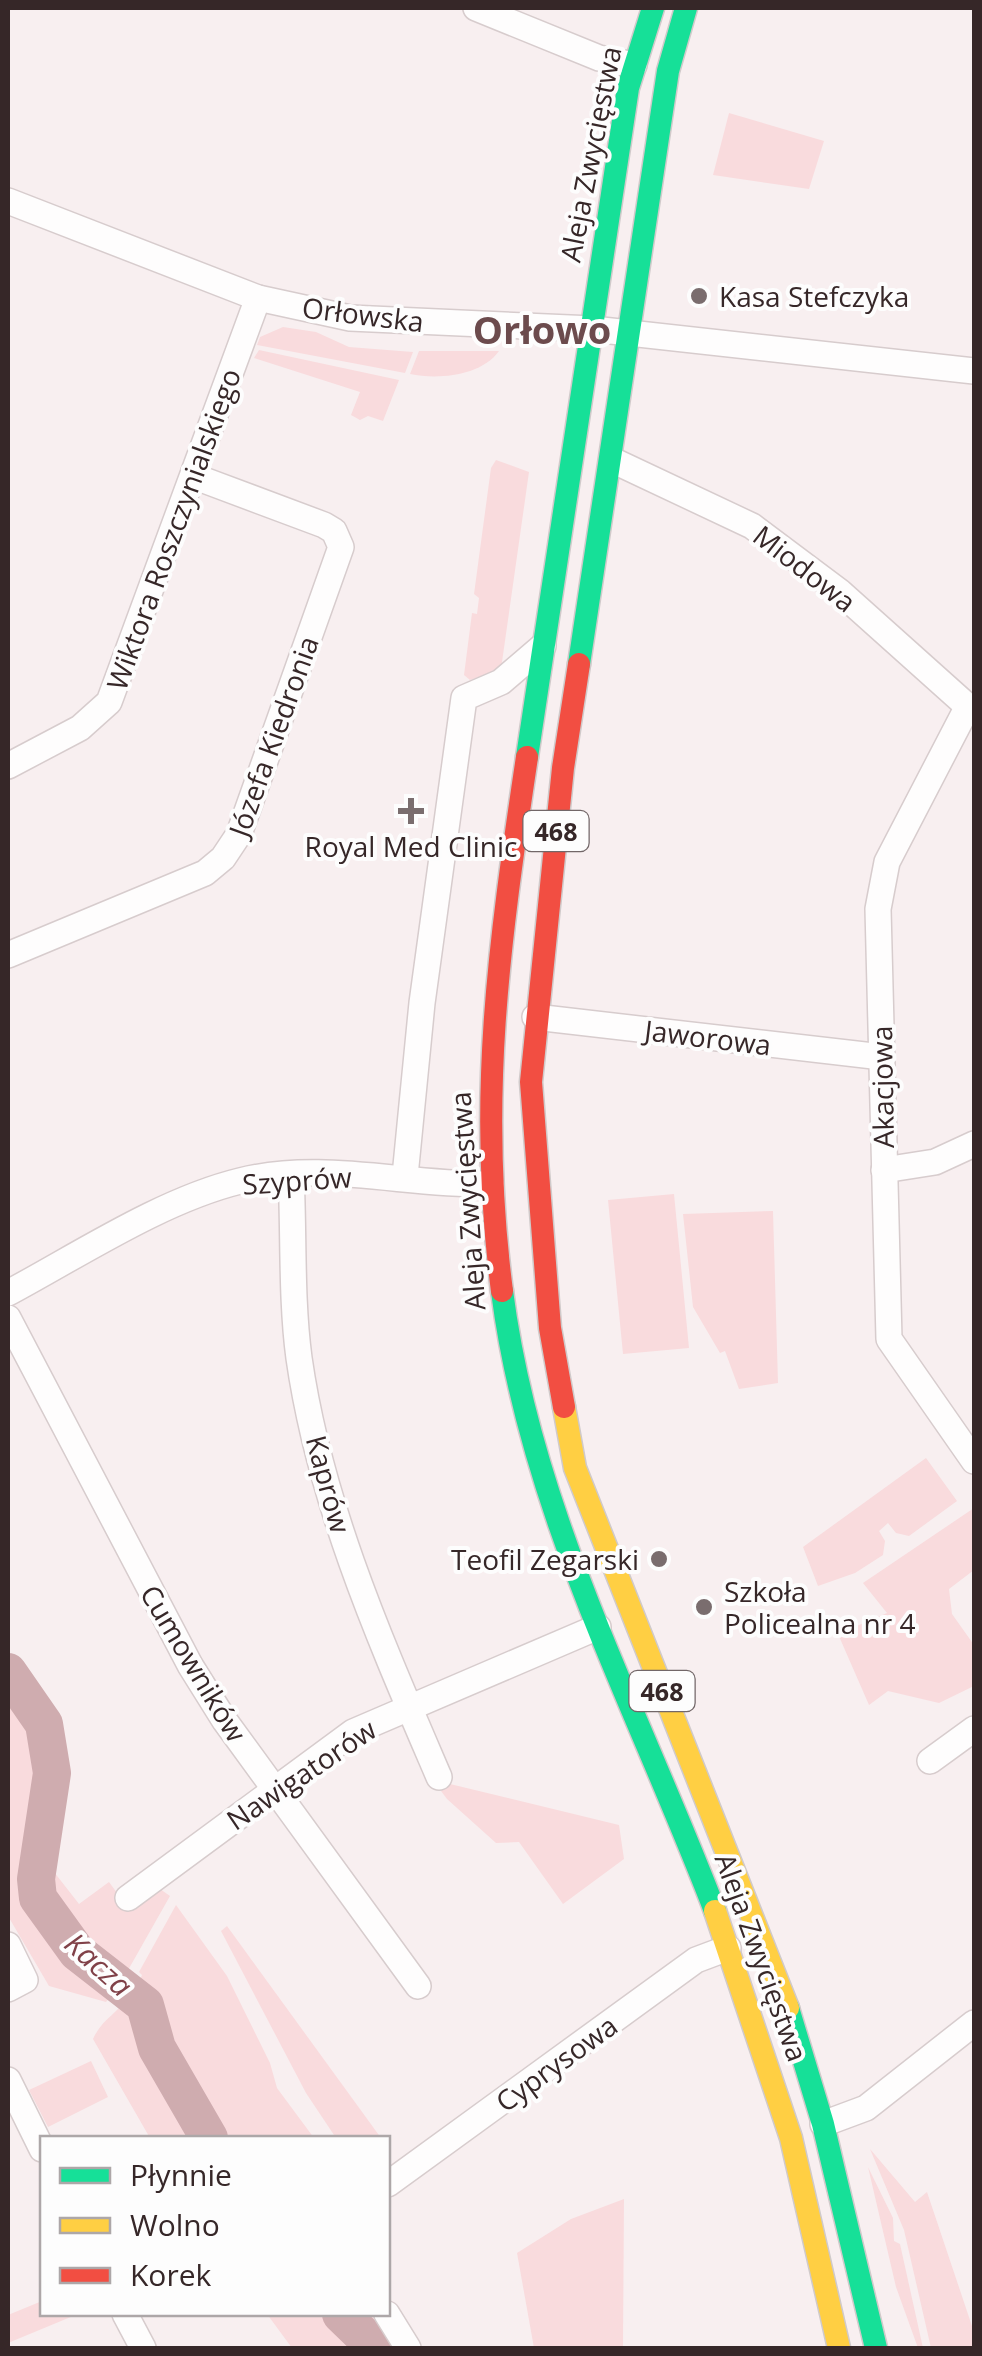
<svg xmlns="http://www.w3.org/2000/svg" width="982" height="2356" viewBox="0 0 982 2356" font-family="'Open Sans',sans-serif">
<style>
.green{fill:#f9dbdd}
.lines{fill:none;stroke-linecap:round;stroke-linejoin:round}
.river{stroke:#cfacaf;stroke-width:38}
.street-casing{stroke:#d7cccd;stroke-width:28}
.fast-casing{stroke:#d0caca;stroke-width:25}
.slow-casing{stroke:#d0caca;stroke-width:25}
.jam-casing{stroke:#d0caca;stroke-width:25}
.street{stroke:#fefdfd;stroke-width:25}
.fast{stroke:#16e098;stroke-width:22}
.slow{stroke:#ffcf43;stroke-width:22}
.jam{stroke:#f24e42;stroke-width:22}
.poi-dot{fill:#7a6d6e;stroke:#fdfdfd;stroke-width:4}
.labels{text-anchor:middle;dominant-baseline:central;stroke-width:8;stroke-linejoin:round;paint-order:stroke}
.shield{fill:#fdfdfd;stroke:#726768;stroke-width:2.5}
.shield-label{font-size:25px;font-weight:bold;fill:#362728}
.street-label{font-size:28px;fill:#362728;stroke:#fdfdfd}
.poi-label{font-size:28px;fill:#362728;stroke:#fdfdfd;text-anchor:start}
.water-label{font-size:30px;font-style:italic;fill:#804148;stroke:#fdfdfd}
.district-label{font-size:38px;font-weight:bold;fill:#6c4b4d;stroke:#fdfdfd}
</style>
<rect width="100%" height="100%" fill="#f8eff0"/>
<g class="green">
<polygon points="729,113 824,141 809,189 713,175"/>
<polygon points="283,327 316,332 349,347 413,352 405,373 257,345 260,337"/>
<polygon points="259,350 399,380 383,421 368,416 360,420 351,415 360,392 254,358"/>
<path d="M 419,351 L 499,351 C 481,376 438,380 410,374 Z"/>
<polygon points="496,460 529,472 501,669 470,680 464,675 472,613 477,614 479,598 474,594 491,468"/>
<polygon points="674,1194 689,1348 623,1354 608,1200"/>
<polygon points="773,1211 778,1383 739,1389 725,1351 720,1353 693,1307 683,1214"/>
<polygon points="926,1458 957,1501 909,1536 896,1533 888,1523 879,1531 885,1541 883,1555 855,1573 818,1586 803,1547"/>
<polygon points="974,1508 974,1570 949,1589 952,1614 974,1645 974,1686 939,1703 888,1691 869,1705 838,1634 887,1613 863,1583"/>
<path d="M 8,1694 L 30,1724 L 38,1748 L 27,1881 C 43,1926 77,1963 118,1987 L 106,2002 L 49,1986 L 8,1916 Z"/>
<polygon points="450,1784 619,1825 624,1859 563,1904 519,1842 496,1843 447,1799 441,1791"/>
<path d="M 47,1863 L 79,1904 L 109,1882 L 128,1908 L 160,1889 L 170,1896 L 123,1979 C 85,1957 41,1916 41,1869 Z"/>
<polygon points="176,1905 227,1976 270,2063 277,2088 314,2138 215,2138 164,2046 149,2001 136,1989 142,1975 139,1972"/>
<polygon points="227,1926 381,2138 336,2138 306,2093 221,1931"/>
<path d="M 129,1996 L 140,2009 L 149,2043 L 202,2138 L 150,2138 L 93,2039 C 102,2019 117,2014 129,1996 Z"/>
<polygon points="91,2061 108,2097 48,2127 29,2090"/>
<polygon points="870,2149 915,2202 927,2192 974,2332 974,2348 931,2348 904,2230"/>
<polygon points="868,2167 893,2218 894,2241 900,2244 923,2348 918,2348 896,2287"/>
<polygon points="624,2199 623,2348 534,2348 517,2253 571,2219"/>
<polygon points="42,2301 42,2314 78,2314 8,2343 8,2315"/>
<polygon points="267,2314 336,2314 369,2348 292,2348"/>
<polygon points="348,2314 374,2314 397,2348 382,2348"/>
</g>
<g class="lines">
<g class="river">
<polyline points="8,1672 44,1724 52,1773 36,1879 38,1898 77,1952 145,2005 157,2048 209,2138"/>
<polyline points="341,2314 376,2348"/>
</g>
<defs>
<g id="street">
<polyline points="476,8 599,58 634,65"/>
<polyline points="8,201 258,298 350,318 593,329 974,371"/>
<polyline points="612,460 752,526 840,592 974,712"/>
<polyline points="968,706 887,862 878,909 889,1339 974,1461"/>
<polyline points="8,766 80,728 109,702 258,298"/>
<polyline points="8,955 205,873 223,858 239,834 341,547 334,531 324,525 193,476"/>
<polyline points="535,1017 882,1057"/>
<polyline points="884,1170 935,1162 974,1144"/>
<path d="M 291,1175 C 294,1235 291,1298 299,1358 C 320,1505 381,1642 439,1777"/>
<polyline points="405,1176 422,1003 464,698 501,682 543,646"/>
<path d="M 8,1293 C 79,1255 162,1200 240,1181 C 322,1160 409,1186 491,1184"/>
<polyline points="8,1318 190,1665 225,1721 418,1986"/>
<polyline points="930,1761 974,1729"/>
<polyline points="128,1898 353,1732 598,1627"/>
<polyline points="8,1945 25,1980 8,1989"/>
<polyline points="8,2080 42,2149"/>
<polyline points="823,2124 866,2108 974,2023"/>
<polyline points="388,2184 696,1960 728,1948"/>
<polyline points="125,2314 143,2348"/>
<polyline points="387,2314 408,2348"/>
</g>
<g id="fast">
<polyline points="579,664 668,71 686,8"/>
<polyline points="527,757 628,88 653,8"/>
<path d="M 502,1291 C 530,1511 637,1707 715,1911"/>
<polyline points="788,2008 823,2124 876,2348"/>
</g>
<g id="slow">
<polyline points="564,1407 575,1468 788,2008"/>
<polyline points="715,1911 791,2138 839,2348"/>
</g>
<g id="jam">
<path d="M 502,1291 C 477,1101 499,944 527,757"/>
<polyline points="564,1407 550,1328 531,1082 563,768 579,664"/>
</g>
</defs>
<use href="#street" class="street-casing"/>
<use href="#fast" class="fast-casing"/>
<use href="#slow" class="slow-casing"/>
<use href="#jam" class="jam-casing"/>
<use href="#street" class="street"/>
<use href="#fast" class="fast"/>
<use href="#slow" class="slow"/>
<use href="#jam" class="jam"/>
</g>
<g class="poi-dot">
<circle cx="699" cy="296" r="10"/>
<path d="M406 796h10v10h10v10h-10v10h-10v-10h-10v-10h10z"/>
<circle cx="659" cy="1559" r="10"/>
<circle cx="704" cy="1607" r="10"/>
</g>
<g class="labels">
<g class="shield">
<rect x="523.5" y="811" width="65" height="40" rx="8"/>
<rect x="629.5" y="1671" width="65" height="40" rx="8"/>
</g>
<g class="shield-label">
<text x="556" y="831">468</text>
<text x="662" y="1691">468</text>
</g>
<g class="street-label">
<text transform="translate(590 154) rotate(-79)">Aleja Zwycięstwa</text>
<text transform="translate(363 314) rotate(7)">Orłowska</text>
<text transform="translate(173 529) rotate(-70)">Wiktora Roszczynialskiego</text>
<text transform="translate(805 568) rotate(38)">Miodowa</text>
<text transform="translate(273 736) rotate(-70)">Józefa Kiedronia</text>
<text transform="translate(708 1037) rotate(7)">Jaworowa</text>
<text transform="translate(882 1087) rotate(-91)">Akacjowa</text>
<text transform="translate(297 1180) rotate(-4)">Szyprów</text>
<text transform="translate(467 1201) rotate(-94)">Aleja Zwycięstwa</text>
<text transform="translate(329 1484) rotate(75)">Kaprów</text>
<text transform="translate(194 1663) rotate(59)">Cumowników</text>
<text transform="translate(301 1774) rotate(-34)">Nawigatorów</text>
<text transform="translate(762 1957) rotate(70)">Aleja Zwycięstwa</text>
<text transform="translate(556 2063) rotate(-36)">Cyprysowa</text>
</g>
<g class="poi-label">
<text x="719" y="296">Kasa Stefczyka</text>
<text x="411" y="846" text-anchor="middle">Royal Med Clinic</text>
<text x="639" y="1559" text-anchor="end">Teofil Zegarski</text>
<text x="724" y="1591">Szkoła<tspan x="724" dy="32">Policealna nr 4</tspan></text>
</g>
<g class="water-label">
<text transform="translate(99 1964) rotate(42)">Kacza</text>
</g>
<g class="district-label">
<text x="542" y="329">Orłowo</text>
</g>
</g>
<rect width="982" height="2356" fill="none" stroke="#362728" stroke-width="20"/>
<rect x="40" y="2136" width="350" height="180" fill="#fdfdfd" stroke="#ada7a8" stroke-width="2.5"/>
<rect x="60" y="2168" width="50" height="15" fill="#16e098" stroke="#ada7a8" stroke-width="2.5"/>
<text x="130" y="2186" font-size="30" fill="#362728">Płynnie</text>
<rect x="60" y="2218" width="50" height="15" fill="#ffcf43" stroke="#ada7a8" stroke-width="2.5"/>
<text x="130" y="2236" font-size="30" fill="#362728">Wolno</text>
<rect x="60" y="2268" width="50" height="15" fill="#f24e42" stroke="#ada7a8" stroke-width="2.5"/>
<text x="130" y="2286" font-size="30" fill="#362728">Korek</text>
</svg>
